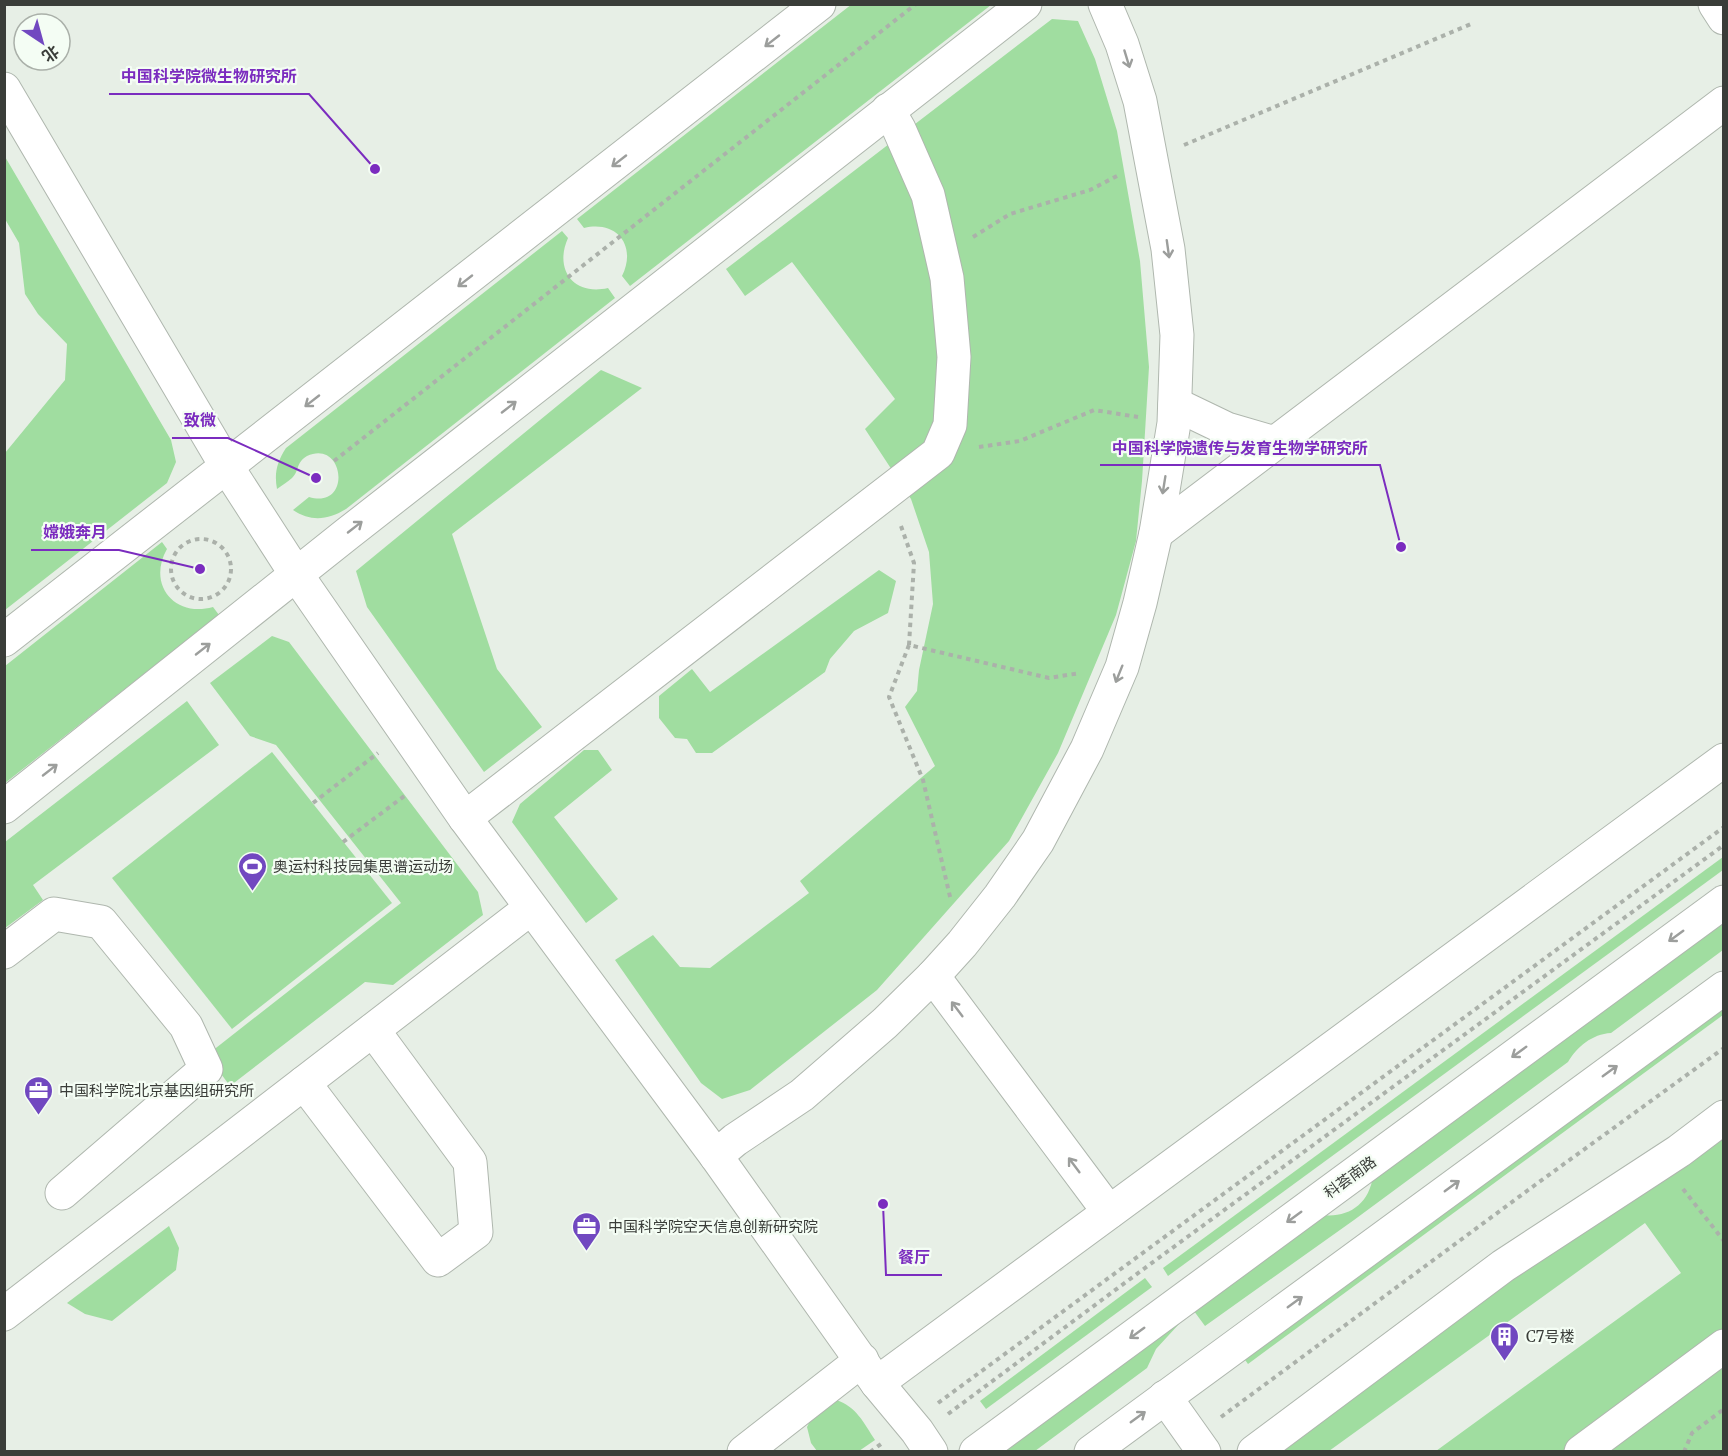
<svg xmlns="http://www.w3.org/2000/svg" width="1728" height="1456" viewBox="0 0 1728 1456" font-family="Merriweather,'Noto Sans SC',serif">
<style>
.green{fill:#a0dda0}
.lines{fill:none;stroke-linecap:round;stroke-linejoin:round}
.minor-casing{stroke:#afb7ae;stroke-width:35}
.path{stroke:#abb1aa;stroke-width:4;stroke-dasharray:4.5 4.5;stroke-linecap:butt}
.minor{stroke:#fff;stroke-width:33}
.oneway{stroke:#9c9e9c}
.labels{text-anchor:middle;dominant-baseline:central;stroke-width:4.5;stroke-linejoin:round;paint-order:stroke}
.poi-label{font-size:15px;fill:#3a3d39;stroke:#f4fdf4;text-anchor:start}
.street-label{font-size:15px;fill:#3a3d39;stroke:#f4fdf4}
.leader{fill:none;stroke:#7b2cbf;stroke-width:2}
.callout-dot{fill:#7b2cbf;stroke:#f4fdf4;stroke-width:2}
.callout-label{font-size:16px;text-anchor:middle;font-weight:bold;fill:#7b2cbf;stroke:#f4fdf4;stroke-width:4.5;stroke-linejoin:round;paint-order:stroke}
</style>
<rect width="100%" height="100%" fill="#e7efe6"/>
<g class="green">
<path d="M 852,4 L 991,5 L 630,286 L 622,276 C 637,246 617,220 584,228 L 577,219 Z"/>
<polygon points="1052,19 1078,21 1095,59 1117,131 1140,261 1149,367 1142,481 1136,541 1116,615 1058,753 1009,841 877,990 750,1090 722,1099 701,1083 615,960 653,935 680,967 710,968 809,893 800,881 935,766 905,707 917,691 919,670 933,604 929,552 911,499 865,429 895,399 792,262 745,296 726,269"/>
<polygon points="4,155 171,440 176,462 167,483 5,610 5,453 65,380 67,344 38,314 25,294 19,243 5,219"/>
<path d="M 562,231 L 568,238 C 554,269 573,296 608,288 L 615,298 L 346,509 C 328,520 311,522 293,510 L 309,497 C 352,510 345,439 307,456 C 296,462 299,472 292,478 C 288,482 282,485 277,489 C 274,473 277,462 286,448 Z"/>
<polygon points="601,370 642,388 452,534 497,669 542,727 484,772 367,607 356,571"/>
<path d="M 162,542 L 167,549 C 147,584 174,618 213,607 L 219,615 L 5,783 L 5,666 Z"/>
<polygon points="879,570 896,581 888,613 854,631 830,659 825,672 712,753 696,753 687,739 675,738 659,718 659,696 692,669 710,692"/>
<polygon points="272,636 289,642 478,892 483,915 393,985 365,982 230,1086 207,1055 401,903 276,745 250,736 210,683"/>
<polygon points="187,701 219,745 33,885 43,900 5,928 5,842"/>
<polygon points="584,750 598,750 612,770 554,817 618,899 586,923 512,822 520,804"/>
<polygon points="272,752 392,903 232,1029 112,878"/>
<polygon points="1723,857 1723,870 1168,1276 1163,1268"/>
<path d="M 1723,921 L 1723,950 L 1611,1033 C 1592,1034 1577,1047 1568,1062 L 1354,1220 L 1205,1326 L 1191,1307 L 1322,1215 C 1349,1218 1369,1204 1373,1176 Z"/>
<polygon points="1723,999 1723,1015 1248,1364 1240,1353"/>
<polygon points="1723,1117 1723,1346 1581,1451 1436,1451 1681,1273 1645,1223 1329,1451 1274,1451"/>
<polygon points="169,1226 179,1248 176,1270 112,1321 85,1314 67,1303"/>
<polygon points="1145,1278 1152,1287 986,1409 980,1401"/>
<polygon points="1174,1319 1179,1324 1156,1349 1147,1368 1035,1451 997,1452"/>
<polygon points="1723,1363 1723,1451 1605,1451"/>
<path d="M 836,1400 C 856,1406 864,1423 875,1440 L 859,1451 L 817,1451 L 811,1443 L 807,1427 L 812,1417 Z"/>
</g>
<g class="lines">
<defs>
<g id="minor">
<polyline points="1715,4 1724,18"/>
<polyline points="4,89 227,467 296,574 465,818 716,1156 877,1383 917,1431 931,1452"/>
<polyline points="1175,404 1227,429 1275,443"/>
<polyline points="1156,533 1724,103"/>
<polyline points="4,640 819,4"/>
<polyline points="4,807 347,534 1025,4"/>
<polyline points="465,818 938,453 950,425 954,357 947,278 928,195 899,129 888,110"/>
<polyline points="4,952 54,914 101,922 186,1026 206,1069 62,1193"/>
<polyline points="933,976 1109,1212"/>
<polyline points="304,1083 438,1260 476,1232 470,1162 373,1030"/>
<polyline points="716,1156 735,1140 802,1095 885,1023 933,976 962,944 1000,896 1038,841 1087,749 1122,667 1140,603 1156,533 1174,423 1177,335 1168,249 1140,101 1122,44 1105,4"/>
<polyline points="4,1314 531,908"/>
<polyline points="877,1383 1724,760"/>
<polyline points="1165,1397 1204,1452"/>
<polyline points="744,1452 862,1360"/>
<polyline points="976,1452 1724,902"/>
<polyline points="1091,1452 1724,988"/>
<polyline points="1254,1452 1503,1266 1679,1151 1724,1117"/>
<polyline points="1581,1452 1724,1346"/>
</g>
</defs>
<use href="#minor" class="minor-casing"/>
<g class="path">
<polyline points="1184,145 1471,24"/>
<polyline points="973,237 1010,214 1090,190 1117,176"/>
<polyline points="979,447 1020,441 1094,410 1138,417"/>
<polyline points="334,461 916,4"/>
<polyline points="901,526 914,563 909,645 1049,678 1080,673"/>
<circle cx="201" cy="569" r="30"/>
<polyline points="909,645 889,697 923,780 951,901"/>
<polyline points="313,803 378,753"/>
<polyline points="343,842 407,794"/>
<polyline points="1683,1189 1724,1241"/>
<polyline points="938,1403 1724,827"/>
<polyline points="948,1414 1149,1265 1724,845"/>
<polyline points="1221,1417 1535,1185 1724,1048"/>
<polyline points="870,1452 881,1444"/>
<polyline points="1684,1452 1692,1433 1724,1409"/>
</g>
<use href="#minor" class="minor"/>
</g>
<defs><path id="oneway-shaft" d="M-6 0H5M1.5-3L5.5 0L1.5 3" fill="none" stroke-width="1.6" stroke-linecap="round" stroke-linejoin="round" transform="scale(1.5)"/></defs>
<g class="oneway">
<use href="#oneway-shaft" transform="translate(772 41) rotate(142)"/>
<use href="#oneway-shaft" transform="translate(1127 59) rotate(73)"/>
<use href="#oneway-shaft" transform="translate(619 161) rotate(142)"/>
<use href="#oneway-shaft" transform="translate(1168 249) rotate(82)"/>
<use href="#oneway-shaft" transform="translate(465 281) rotate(142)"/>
<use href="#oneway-shaft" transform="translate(312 401) rotate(142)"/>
<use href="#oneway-shaft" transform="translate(509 407) rotate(-38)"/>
<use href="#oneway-shaft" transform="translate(1164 485) rotate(99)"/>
<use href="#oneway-shaft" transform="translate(355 527) rotate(-38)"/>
<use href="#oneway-shaft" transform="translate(203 649) rotate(-38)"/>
<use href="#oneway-shaft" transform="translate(1119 674) rotate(112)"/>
<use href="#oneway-shaft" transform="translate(50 770) rotate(-38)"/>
<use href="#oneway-shaft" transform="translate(1676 936) rotate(144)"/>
<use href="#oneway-shaft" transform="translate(957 1009) rotate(-127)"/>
<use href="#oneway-shaft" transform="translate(1519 1052) rotate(144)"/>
<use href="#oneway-shaft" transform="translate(1610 1071) rotate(-36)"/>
<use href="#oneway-shaft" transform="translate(1074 1165) rotate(-127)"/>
<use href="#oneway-shaft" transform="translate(1452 1186) rotate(-36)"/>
<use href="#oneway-shaft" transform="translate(1294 1217) rotate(144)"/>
<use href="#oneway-shaft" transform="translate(1295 1302) rotate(-36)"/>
<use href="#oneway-shaft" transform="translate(1137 1333) rotate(144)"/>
<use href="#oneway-shaft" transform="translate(1138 1417) rotate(-36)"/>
</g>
<defs>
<symbol id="stadium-pin" viewBox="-11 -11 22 30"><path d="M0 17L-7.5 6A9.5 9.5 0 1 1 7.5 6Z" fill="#7148c0" stroke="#f4fdf4"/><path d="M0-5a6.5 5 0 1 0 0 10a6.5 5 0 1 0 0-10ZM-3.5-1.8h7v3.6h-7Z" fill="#fff"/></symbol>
<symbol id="office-pin" viewBox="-11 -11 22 30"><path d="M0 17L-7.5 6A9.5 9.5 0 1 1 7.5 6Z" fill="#7148c0" stroke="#f4fdf4"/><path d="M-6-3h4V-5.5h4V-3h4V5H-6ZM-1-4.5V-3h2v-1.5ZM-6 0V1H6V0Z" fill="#fff"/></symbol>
<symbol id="building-pin" viewBox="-11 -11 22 30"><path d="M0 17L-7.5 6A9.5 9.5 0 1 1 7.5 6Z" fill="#7148c0" stroke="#f4fdf4"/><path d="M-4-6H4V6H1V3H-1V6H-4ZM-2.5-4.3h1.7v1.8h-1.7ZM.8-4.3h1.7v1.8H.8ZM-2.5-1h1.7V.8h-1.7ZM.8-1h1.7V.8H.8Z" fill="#fff"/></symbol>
</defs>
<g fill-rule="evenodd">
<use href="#stadium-pin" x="236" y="850" width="33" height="45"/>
<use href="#office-pin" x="22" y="1074" width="33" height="45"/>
<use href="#office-pin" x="570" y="1210" width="33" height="45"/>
<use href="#building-pin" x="1488" y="1320" width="33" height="45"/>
</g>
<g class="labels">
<g class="poi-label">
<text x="273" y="866">奥运村科技园集思谱运动场</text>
<text x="59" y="1090">中国科学院北京基因组研究所</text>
<text x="608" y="1226">中国科学院空天信息创新研究院</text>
<text x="1526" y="1336">C7号楼</text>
</g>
<g class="street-label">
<text transform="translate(1350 1177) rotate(-36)">科荟南路</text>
</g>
</g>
<path class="leader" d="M375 169L309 94H109M316 478L228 438H172M1401 547L1380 465H1100M200 569L119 550H31M883 1204L886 1275H942"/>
<g class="callout-dot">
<circle cx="375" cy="169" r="6"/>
<circle cx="316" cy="478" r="6"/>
<circle cx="1401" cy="547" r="6"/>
<circle cx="200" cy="569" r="6"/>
<circle cx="883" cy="1204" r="6"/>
</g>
<g class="callout-label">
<text x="209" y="82">中国科学院微生物研究所</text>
<text x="200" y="426">致微</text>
<text x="1240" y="454">中国科学院遗传与发育生物学研究所</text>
<text x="75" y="538">嫦娥奔月</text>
<text x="914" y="1263">餐厅</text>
</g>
<rect width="1728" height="1456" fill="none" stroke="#3a3d39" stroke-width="12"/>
<g transform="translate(42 42) rotate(144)"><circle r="28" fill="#f4fdf4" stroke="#aab0a9" stroke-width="1.5"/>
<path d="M0-4.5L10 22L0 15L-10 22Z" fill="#7148c0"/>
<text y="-9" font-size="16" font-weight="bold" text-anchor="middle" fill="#3a3d39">北</text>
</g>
</svg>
